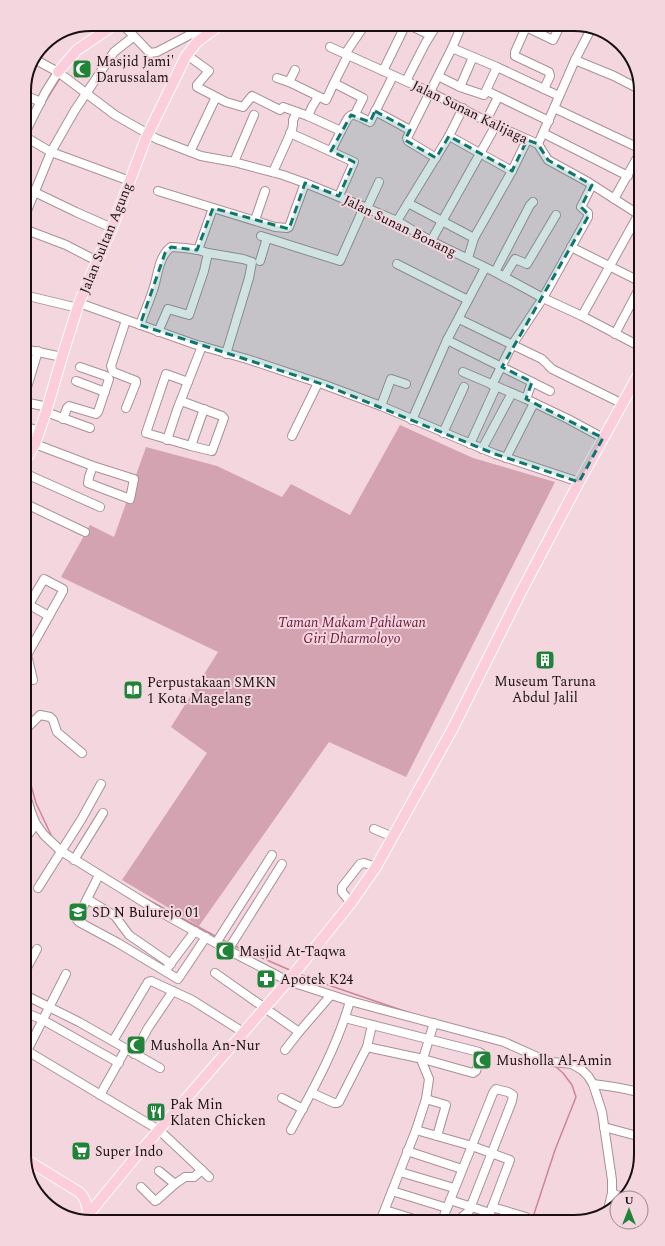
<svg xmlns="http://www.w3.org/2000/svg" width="665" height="1246" viewBox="0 0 665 1246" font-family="Spectral,serif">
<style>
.green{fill:#d4a3b1}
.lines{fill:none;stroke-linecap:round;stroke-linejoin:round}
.stream{stroke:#d0839c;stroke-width:1.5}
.minor-casing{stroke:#aa9097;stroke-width:10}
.major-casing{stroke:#fff;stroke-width:12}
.minor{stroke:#fff;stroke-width:8}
.major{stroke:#fccedc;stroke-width:10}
.marked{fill:#0f766e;fill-opacity:0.2;stroke:#0f766e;stroke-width:3;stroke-dasharray:8 5;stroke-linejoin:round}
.labels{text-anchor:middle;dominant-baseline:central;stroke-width:4;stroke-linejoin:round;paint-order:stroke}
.poi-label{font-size:14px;fill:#1a1013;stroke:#f3d6de;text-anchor:start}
.street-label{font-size:14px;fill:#1a1013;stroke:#f3d6de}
.park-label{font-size:14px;font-style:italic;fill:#6f143c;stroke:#f3d6de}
.rim{fill:none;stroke:#1a1013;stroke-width:2}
</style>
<rect width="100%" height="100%" fill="#f3d6de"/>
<polygon class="green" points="400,425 473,458 555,482 406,777 329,742 199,926 122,880 207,753 171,727 218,652 61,577 90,525 114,537 146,447 217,466 282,497 291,484 350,515"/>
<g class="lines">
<g class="stream">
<polyline points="64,73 69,67"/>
<polyline points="42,107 60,78"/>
<polyline points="29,136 34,123"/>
<polyline points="24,146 26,141"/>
<polyline points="24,760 36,803 52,837"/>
<polyline points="141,896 217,937"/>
<polyline points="222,940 230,943"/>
<polyline points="235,946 292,971"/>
<polyline points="299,974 334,987 410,1013"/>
<polyline points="533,1217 555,1150 576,1097 572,1085 563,1073 554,1065"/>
</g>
<defs>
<g id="minor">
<polyline points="527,25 515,52 515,56 549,72 550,76 544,89"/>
<polyline points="411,26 430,35"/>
<polyline points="526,27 553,40 561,24"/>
<polyline points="126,28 150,53 157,52 199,30 205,35"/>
<polyline points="598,31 616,40"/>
<polyline points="330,47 430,92 486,121 538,144 548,160 588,182 641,216"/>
<polyline points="452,48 462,25"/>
<polyline points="345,54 364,26"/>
<path d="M 187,55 L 209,71 L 197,85 L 197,87 L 226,102 L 243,107 L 252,96 L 280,110 L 283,107 L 308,116 L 341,131 C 351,112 349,111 370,122 L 393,76"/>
<polyline points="36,60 58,72 115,115 157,139 201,156 234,162 283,175 305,183 364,207 397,221 431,241 495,272 543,298 582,316 641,347"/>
<polyline points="575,60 614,76 641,90"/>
<polyline points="497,67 559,96"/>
<polyline points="383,71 405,26"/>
<polyline points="277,78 289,82 326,100 334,83 363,98 355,114"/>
<polyline points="406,81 425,44 436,26"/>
<polyline points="289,82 295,70"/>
<polyline points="334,83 346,59"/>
<polyline points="460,87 473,57"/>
<polyline points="487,91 549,121"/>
<polyline points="24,95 41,102"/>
<polyline points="554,108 575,60 591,29"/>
<polyline points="375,111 410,130"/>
<polyline points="308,116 312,107 318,97"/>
<polyline points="486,121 498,97"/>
<polyline points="290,133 354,162 339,196"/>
<polyline points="543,133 628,176"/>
<polyline points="24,135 45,93 58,72"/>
<polyline points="24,136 51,152 130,181"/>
<polyline points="449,136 512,171"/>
<polyline points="538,144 554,108 641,149"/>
<polyline points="331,151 341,131"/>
<polyline points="190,152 215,99"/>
<polyline points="436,158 408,141 407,138 452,48 497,67 484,95 460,87 438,76"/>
<polyline points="234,162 254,115"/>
<polyline points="273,172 292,130 293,124 293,120 297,112"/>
<polyline points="24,187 76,212 112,228"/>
<polyline points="158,191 275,227 287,228 289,227 305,183"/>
<polyline points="614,199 641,151"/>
<polyline points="408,203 474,238"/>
<polyline points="367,208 379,182"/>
<polyline points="24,218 51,152 75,110 114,52 133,37"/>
<polyline points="255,220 265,191"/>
<polyline points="397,221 449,136 463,108"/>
<polyline points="24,229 66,245 97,261"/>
<polyline points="261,236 340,261 364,207"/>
<polyline points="431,241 496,125"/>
<polyline points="571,247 641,282"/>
<polyline points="208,253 243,259 252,262 249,278 226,354"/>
<polyline points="468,258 474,238 512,171 527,140"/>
<polyline points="260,261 267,238"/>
<polyline points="397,264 468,300"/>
<polyline points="495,272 530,205 533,202"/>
<polyline points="504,277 515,259 527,264 556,215"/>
<polyline points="24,295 78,308"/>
<polyline points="79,303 194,344 247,359 325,385 381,406 495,454 579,482"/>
<polyline points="582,316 641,210"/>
<polyline points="459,319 542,359 545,362"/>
<polyline points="126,320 111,366 113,372 136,381 136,383 126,408"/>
<path d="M 140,325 C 144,313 150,300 154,287 C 158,274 159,256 171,247 L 185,248 L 198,250"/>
<polyline points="158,332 168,309 189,315 204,271 208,253 198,250 213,208"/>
<polyline points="615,334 641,285"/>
<polyline points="447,340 532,382 526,399 568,419 603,438"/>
<polyline points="24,349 62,357"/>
<polyline points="548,365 552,369 623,404"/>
<polyline points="463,372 526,399"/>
<polyline points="76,381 105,392"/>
<polyline points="532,382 550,391"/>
<polyline points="492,385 512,345 543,298 588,217 588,213 581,207 592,185"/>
<polyline points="24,397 38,351"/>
<polyline points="181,401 222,416 224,418 212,451 191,446 146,433 166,374 188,382"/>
<polyline points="24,402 48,407"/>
<polyline points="381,406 391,379 406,384"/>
<polyline points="46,412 90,428"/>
<polyline points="63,419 67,408 69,406 96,414 98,412 109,379 106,376 80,367"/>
<polyline points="412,420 447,340 485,268"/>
<polyline points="24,426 39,431"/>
<polyline points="443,433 464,387"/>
<polyline points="292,436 318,383"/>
<polyline points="167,440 177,410 202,346"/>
<polyline points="35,444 93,466 89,477 88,483 130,499 134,479 93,466"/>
<polyline points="470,444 496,387"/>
<polyline points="191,446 204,409"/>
<polyline points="482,449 512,393"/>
<polyline points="506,458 534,403"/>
<polyline points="24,473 100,507"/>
<polyline points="24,503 85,532"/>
<polyline points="24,573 27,570"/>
<polyline points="24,602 49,616"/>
<polyline points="24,655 27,655 63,591 63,589 44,579 24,613"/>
<polyline points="27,655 33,680"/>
<polyline points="24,731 40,715 50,717 53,720 57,732 82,753"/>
<polyline points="24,789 31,812 36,824 44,835 61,851 153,908 228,950 288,981 350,1001 504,1042 542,1059 552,1062 572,1064 582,1070 588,1076 593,1084 602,1112 612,1180 612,1193 608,1210"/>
<polyline points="374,829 393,837"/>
<polyline points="24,840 36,824"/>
<polyline points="74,860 103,813"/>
<polyline points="99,875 78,917 77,920 79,922 118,943 178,979 206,937"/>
<polyline points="38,888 81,820 101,784"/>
<polyline points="87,899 115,916 129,935 171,964"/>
<polyline points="351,903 342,892 342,887 360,864 364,863 376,867"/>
<polyline points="216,943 272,855"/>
<polyline points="228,950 282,864"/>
<polyline points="168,967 195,931"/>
<polyline points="24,973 37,949"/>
<polyline points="215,973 299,1032 331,995"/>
<polyline points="27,996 79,1022 160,1068"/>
<polyline points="24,1012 43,1020 119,1063"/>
<polyline points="345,1018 479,1052 482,1054 476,1071 473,1073 423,1059 367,1047"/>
<polyline points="113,1041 148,982 151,981 192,1000 243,1032"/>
<polyline points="24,1049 159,1130 209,1177"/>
<polyline points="285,1050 299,1032"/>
<polyline points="27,1051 66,974"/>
<polyline points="134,1054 148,1028 173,991"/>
<path d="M 593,1084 C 610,1086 625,1088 641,1093"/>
<polyline points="312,1093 334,1103 337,1103 339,1102 367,1047 372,1025"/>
<polyline points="100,1095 126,1049"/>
<polyline points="282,1098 303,1109"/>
<polyline points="426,1099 446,1105 437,1136"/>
<polyline points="604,1127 641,1137"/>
<path d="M 291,1130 C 314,1088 337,1047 350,1001"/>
<polyline points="416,1130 472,1146 510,1160 488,1218"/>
<polyline points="407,1151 462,1169"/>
<polyline points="159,1171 175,1184 185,1177 194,1177 202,1170"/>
<polyline points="400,1172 454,1188"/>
<polyline points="141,1187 155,1201 157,1200 175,1184"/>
<polyline points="392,1191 447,1208"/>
<polyline points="612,1193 623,1198"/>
<polyline points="450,1200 490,1213"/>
<polyline points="492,1207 526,1217"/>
<polyline points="385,1210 414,1219"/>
<polyline points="443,1218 493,1093 496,1089 508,1092 513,1095 512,1101 469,1211 461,1218"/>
<polyline points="381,1219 416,1130 426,1099 429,1079 422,1062 434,1023"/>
</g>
<g id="major">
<polyline points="58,72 77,50 108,29"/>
<polyline points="24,463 35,444 46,412 62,357 79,303 92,272 112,228 146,138 186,56 197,42 216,28"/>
<path d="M 25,1159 L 79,1192 C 87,1199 87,1208 89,1218"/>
<polyline points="83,1221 138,1154 288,981 351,903 376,867 453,728 521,592 579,482 641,370"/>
</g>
</defs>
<use href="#minor" class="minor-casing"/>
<use href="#major" class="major-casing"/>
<use href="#minor" class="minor"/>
<use href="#major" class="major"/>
</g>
<path class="marked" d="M 375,111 L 410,130 L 405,140 L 436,158 L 449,136 L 512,171 L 527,140 L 538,144 L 548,160 L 592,185 L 581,207 L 589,215 L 502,367 L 532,382 L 526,399 L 603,438 L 579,482 L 495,454 L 325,385 L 140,325 L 165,253 L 171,247 L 197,250 L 213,208 L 289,229 L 305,183 L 339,196 L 354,162 L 331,151 L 351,115 L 370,122 Z"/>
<defs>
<symbol id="mosque-square" viewBox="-11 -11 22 22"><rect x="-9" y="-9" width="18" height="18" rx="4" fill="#208438" stroke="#f3d6de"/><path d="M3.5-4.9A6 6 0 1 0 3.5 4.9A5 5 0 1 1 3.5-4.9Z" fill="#fff"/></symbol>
<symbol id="building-square" viewBox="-11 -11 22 22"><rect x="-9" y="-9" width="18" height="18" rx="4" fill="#208438" stroke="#f3d6de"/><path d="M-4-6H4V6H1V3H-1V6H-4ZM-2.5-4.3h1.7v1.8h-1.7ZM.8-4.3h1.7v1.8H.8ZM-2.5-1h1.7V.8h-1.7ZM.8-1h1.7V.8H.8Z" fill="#fff"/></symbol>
<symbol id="library-square" viewBox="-11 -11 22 22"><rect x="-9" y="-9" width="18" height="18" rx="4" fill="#208438" stroke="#f3d6de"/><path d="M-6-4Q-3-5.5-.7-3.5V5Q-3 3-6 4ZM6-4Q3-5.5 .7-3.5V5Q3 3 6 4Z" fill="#fff"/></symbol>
<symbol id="school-square" viewBox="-11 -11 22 22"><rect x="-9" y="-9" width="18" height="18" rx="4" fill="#208438" stroke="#f3d6de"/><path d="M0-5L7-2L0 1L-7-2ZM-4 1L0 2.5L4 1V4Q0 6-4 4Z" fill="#fff"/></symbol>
<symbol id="pharmacy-square" viewBox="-11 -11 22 22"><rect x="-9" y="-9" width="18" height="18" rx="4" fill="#208438" stroke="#f3d6de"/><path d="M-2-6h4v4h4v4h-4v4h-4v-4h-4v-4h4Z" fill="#fff"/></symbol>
<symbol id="restaurant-square" viewBox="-11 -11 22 22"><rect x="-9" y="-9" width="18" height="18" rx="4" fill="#208438" stroke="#f3d6de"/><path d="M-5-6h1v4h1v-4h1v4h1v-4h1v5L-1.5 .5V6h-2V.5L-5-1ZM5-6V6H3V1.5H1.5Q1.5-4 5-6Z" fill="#fff"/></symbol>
<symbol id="supermarket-square" viewBox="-11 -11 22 22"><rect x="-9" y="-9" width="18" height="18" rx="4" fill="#208438" stroke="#f3d6de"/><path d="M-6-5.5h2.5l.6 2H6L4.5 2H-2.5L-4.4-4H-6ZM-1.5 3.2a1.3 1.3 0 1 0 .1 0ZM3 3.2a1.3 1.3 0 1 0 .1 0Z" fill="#fff"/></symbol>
</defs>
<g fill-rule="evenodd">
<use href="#mosque-square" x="71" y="58" width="22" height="22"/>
<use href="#building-square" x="534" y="649" width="22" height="22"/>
<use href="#library-square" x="122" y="679" width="22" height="22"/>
<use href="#school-square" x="67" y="901" width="22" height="22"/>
<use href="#mosque-square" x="214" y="940" width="22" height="22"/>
<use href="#pharmacy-square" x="255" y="968" width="22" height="22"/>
<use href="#mosque-square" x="125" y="1034" width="22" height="22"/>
<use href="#mosque-square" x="471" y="1049" width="22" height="22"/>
<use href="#restaurant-square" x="145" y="1101" width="22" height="22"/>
<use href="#supermarket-square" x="70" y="1140" width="22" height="22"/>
</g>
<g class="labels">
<g class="poi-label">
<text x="96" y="61">Masjid Jami'<tspan x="96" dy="16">Darussalam</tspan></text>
<text x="545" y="681" text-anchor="middle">Museum Taruna<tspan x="545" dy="16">Abdul Jalil</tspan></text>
<text x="147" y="682">Perpustakaan SMKN<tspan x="147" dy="16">1 Kota Magelang</tspan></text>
<text x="92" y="912">SD N Bulurejo 01</text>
<text x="239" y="951">Masjid At-Taqwa</text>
<text x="280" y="979">Apotek K24</text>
<text x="150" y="1045">Musholla An-Nur</text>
<text x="496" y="1060">Musholla Al-Amin</text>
<text x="170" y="1104">Pak Min<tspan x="170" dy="16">Klaten Chicken</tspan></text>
<text x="95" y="1151">Super Indo</text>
</g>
<g class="street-label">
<text transform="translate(470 112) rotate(26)">Jalan Sunan Kalijaga</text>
<text transform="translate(400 226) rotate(26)">Jalan Sunan Bonang</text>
<text transform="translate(106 238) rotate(-68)">Jalan Sultan Agung</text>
</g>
<g class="park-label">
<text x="352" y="622">Taman Makam Pahlawan<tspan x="352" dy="16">Giri Dharmoloyo</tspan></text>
</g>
</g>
<path d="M0 0H665V1246H0ZM91 31H574A60 60 0 0 1 634 91V1155A60 60 0 0 1 574 1215H91A60 60 0 0 1 31 1155V91A60 60 0 0 1 91 31Z" fill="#f3d6de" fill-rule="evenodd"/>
<path class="rim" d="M91 31H574A60 60 0 0 1 634 91V1155A60 60 0 0 1 574 1215H91A60 60 0 0 1 31 1155V91A60 60 0 0 1 91 31Z"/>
<g transform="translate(629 1210)"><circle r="19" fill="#f3d6de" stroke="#9c878d"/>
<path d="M0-3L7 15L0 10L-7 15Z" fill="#208438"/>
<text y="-6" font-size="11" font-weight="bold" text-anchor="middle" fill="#1a1013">U</text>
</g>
</svg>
